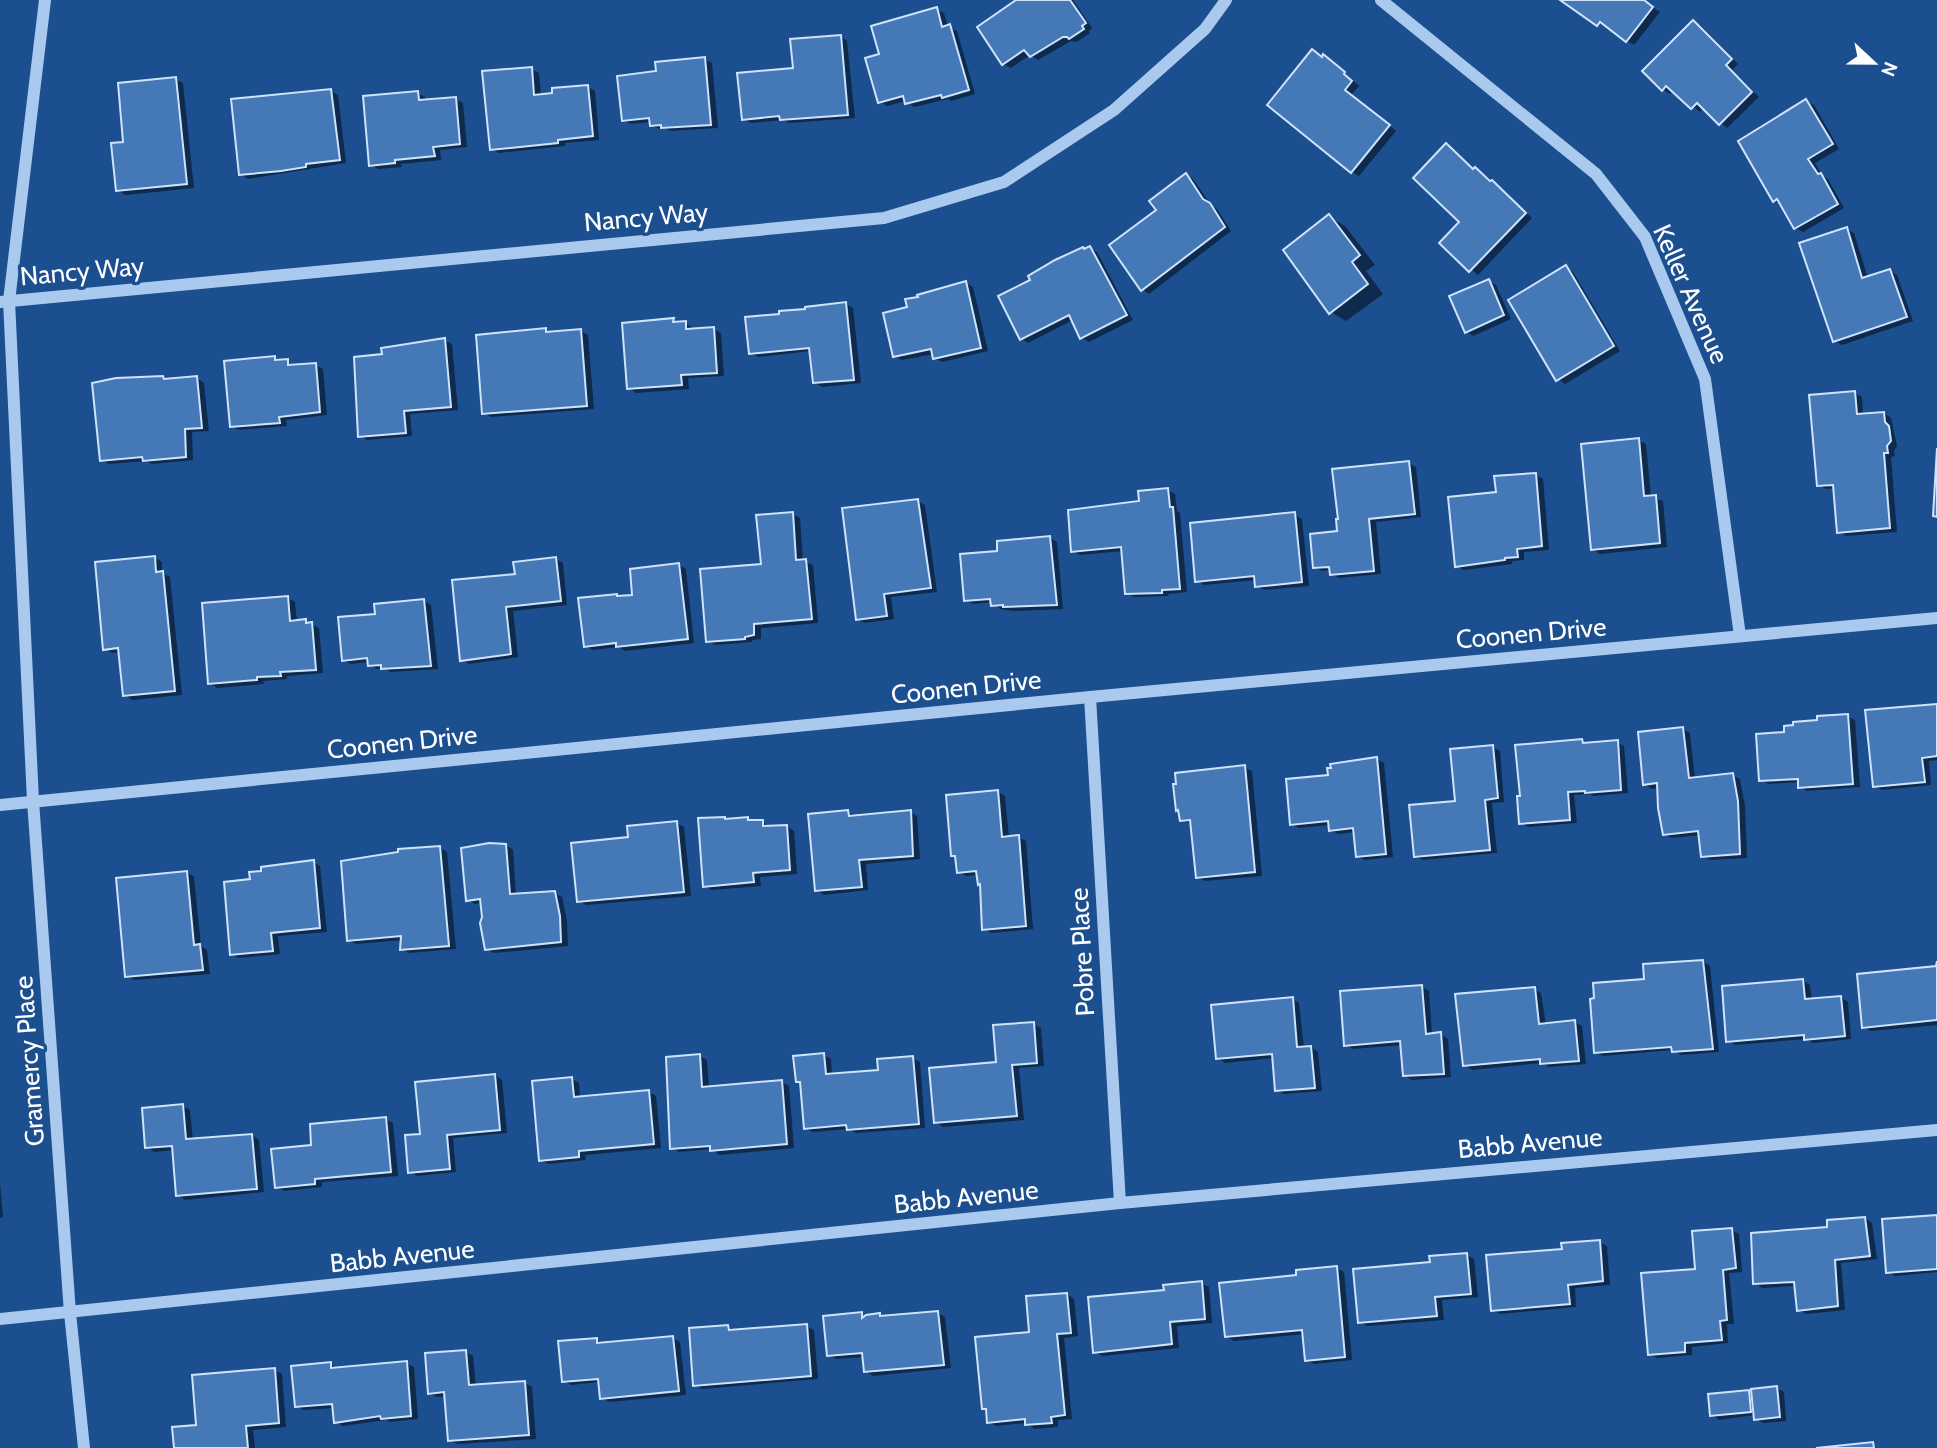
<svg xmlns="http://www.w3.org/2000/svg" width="1937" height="1448" viewBox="0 0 1937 1448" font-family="Cabin,sans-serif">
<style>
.shadow{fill:#0007}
.building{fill:#4478b7;stroke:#cfe3fa;stroke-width:2}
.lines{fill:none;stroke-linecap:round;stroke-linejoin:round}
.minor{stroke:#a9c9ee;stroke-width:12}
.labels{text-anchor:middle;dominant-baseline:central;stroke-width:7;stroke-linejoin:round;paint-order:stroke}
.street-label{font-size:26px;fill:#fff;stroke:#1b4f8f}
</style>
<rect width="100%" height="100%" fill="#1b4f8f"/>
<g class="shadow">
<polygon points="1019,0 1073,0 1092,28 1089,31 1090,33 1077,42 1071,41 1038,60 1030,55 1011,68 1003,64"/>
<polygon points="1563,0 1642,0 1660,12 1634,45"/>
<polygon points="936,9 944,13 948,27 957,31 975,94 951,101 948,99 914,107 906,101 887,106 880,102 881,56"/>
<polygon points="1693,22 1701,26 1738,64 1732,70 1759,97 1727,128 1704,108 1700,112 1674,90 1670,94 1663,89"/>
<polygon points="840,36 847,41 855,118 789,123 783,120 751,123 743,119 795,70"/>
<polygon points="1323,58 1331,61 1359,86 1351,95 1396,131 1359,176 1352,172"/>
<polygon points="704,59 712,63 718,128 670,131 666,128 659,129 651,125 651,122 631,124 623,120 658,73"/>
<polygon points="531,69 539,73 541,96 588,87 595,91 599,140 565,143 565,146 499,153 491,149"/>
<polygon points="175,79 183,83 194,188 125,195 118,190 125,143"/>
<polygon points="331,91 338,95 346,163 248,179 241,174"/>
<polygon points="417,93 425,97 425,102 455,99 463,103 467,147 440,150 441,160 401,164 402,167 378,169 371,165"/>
<polygon points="1806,101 1814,105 1839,149 1815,163 1822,175 1828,179 1844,208 1803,232 1796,228 1781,205 1774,200"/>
<polygon points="1446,145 1475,170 1483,173 1499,186 1532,218 1478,275 1441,243 1461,221"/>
<polygon points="1186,175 1193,179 1211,205 1217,209 1231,231 1149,294 1142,289 1159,210"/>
<polygon points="1329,217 1345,226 1375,265 1366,271 1383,294 1346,321 1331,312"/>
<polygon points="1847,229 1854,233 1868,278 1890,271 1897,275 1913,321 1842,345 1835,341"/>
<polygon points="1090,248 1097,252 1133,320 1089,342 1081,337 1073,320 1028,343 1021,338 1086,250"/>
<polygon points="1566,267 1573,272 1620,351 1565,384 1558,379"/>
<polygon points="1488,281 1496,285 1511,319 1473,336 1466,331"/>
<polygon points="966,283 973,287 988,351 942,362 934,358 934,354 902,360 894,356 909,309"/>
<polygon points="846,304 853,308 861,383 822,387 814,382 811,351 758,357 751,353 781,316"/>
<polygon points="673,320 679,324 685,323 692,327 693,331 713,329 721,333 724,376 688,378 689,389 636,393 629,388"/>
<polygon points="546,330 552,333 581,331 588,335 594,409 491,417 484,413"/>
<polygon points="444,340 452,344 458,410 410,414 412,436 367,440 360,436 384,356"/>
<polygon points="275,358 294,365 315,365 323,369 327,415 286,420 287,426 239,430 231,426"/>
<polygon points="197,378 204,383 209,431 192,432 193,460 152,464 146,461 109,464 101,460 125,379"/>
<polygon points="1855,393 1862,397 1863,415 1884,413 1891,418 1897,446 1894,451 1895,456 1891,457 1897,532 1846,536 1839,532 1835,488 1826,489 1819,485"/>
<polygon points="1638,440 1646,444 1651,497 1663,501 1667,547 1600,554 1592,549"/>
<polygon points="1409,463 1416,467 1421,517 1376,522 1381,574 1339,578 1331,574 1331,570 1322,571 1315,567 1339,532"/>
<polygon points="1535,474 1543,479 1549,550 1524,552 1524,560 1512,561 1512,564 1464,570 1456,566 1498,494"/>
<polygon points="1168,490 1175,494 1177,511 1180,513 1187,592 1168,594 1169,596 1134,597 1127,593 1123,551 1080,555 1073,551 1141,502"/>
<polygon points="918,501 925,505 937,592 891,597 894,619 865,623 858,619"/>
<polygon points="792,514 800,518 803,561 813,565 818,623 761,628 761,639 752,640 752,642 715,645 708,641 762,566"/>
<polygon points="1294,514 1302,519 1309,586 1264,590 1257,586 1256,580 1204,585 1197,580"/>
<polygon points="1050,538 1057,542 1063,609 1013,611 1000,609 993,602 973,604 966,600 999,552"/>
<polygon points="155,558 162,562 162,573 170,577 182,695 132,700 125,695 121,652 112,653 105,649"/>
<polygon points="556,559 563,563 567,605 513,611 518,657 469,664 462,660 517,575"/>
<polygon points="679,565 686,569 694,643 625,651 619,647 593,650 585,646 616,596 620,598 634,596"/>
<polygon points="288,598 295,602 297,622 306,621 319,628 323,673 287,676 287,679 263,681 264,684 217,688 210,683"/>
<polygon points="424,601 431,605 438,669 390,672 385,668 377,669 369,665 369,662 351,664 343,660 377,615"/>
<polygon points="1937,707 1937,760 1929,761 1931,785 1882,790 1874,786"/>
<polygon points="1847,716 1855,720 1860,787 1807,791 1800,787 1800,782 1768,784 1761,780 1786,733"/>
<polygon points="1683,729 1690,733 1695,779 1732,775 1740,779 1745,806 1747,858 1710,860 1702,856 1700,835 1672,838 1664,834 1659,788 1652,789 1644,784"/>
<polygon points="1582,741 1588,744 1617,742 1624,746 1628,793 1593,796 1590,794 1574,795 1577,823 1528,827 1521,823"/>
<polygon points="1493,747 1500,751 1504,802 1492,803 1497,853 1423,860 1415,856 1457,802"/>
<polygon points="1376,759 1384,763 1393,857 1365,860 1357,856 1355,832 1338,834 1330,830 1330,825 1299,828 1292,824 1330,777"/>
<polygon points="1244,767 1252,771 1262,876 1205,881 1197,877 1192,824 1181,820"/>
<polygon points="998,792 1005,796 1009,838 1018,837 1026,841 1033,929 991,933 984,929 982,885 978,875 966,876 959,872 957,857 953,855"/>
<polygon points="848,812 855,816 910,812 917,816 920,859 866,864 868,890 824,895 816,890"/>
<polygon points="747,819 752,822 762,821 770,828 787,826 794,831 797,874 760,877 761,886 712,890 704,886"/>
<polygon points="677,823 684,827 691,896 586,905 579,901 630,839"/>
<polygon points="506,845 513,850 516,896 554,893 562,897 567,921 568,946 494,953 487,949 482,903 475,904 468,900"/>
<polygon points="439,847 447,852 456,949 409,953 402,949 403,940 356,944 348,940"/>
<polygon points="313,862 320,866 327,932 278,936 280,954 239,958 231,954 252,880"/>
<polygon points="187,872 194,877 201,946 207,950 210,974 134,980 127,976"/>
<polygon points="1703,961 1710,966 1719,1052 1681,1055 1673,1050 1603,1056 1596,1052 1646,981"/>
<polygon points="1937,968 1937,1025 1871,1031 1864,1027"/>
<polygon points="1803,981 1810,985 1812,1000 1841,997 1848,1002 1851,1039 1813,1043 1806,1039 1735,1045 1728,1040"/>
<polygon points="1422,987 1429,991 1432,1035 1440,1034 1448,1039 1451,1077 1412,1080 1404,1075 1402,1045 1353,1049 1346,1045"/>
<polygon points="1534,989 1541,993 1546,1025 1575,1022 1582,1026 1586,1064 1549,1067 1542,1063 1472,1070 1465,1065"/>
<polygon points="1292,999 1299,1003 1304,1048 1311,1047 1318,1052 1322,1091 1284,1094 1277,1090 1274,1058 1225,1063 1218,1058"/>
<polygon points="1033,1024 1041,1028 1044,1066 1019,1068 1024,1120 943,1127 936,1122 998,1064"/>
<polygon points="824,1055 831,1059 832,1075 879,1071 912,1058 920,1062 925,1128 856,1133 848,1129 813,1132 805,1128 802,1084 797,1081"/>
<polygon points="700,1056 707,1060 709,1088 782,1082 789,1086 794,1148 719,1155 712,1149 679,1152 672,1148"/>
<polygon points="495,1075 502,1080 507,1133 453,1138 456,1172 417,1176 410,1171 422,1135"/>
<polygon points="572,1079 579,1083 580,1098 649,1092 656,1096 661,1148 585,1155 586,1160 548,1164 541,1160"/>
<polygon points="183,1106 190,1110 193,1141 252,1135 259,1140 264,1192 185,1200 178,1195 174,1150 154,1152 147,1147"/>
<polygon points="385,1119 393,1123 398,1176 322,1182 322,1187 284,1191 277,1187 313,1146"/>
<polygon points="0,1184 3,1217 0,1218"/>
<polygon points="1937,1217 1937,1272 1895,1276 1888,1272"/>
<polygon points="1865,1218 1872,1223 1877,1259 1841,1263 1845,1310 1806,1314 1799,1310 1796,1286 1762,1288 1755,1283 1829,1228"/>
<polygon points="1732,1230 1739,1234 1742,1272 1729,1273 1734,1324 1727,1324 1728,1343 1692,1347 1692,1355 1657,1358 1649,1354 1697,1271"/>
<polygon points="1599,1242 1607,1246 1610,1285 1575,1288 1576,1307 1500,1314 1492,1310 1564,1250"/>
<polygon points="1467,1255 1474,1259 1478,1297 1442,1300 1444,1320 1367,1326 1360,1322 1432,1264"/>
<polygon points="1337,1268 1344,1272 1352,1360 1314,1364 1306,1360 1304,1334 1234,1341 1226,1336 1298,1277"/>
<polygon points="1201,1283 1209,1287 1212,1323 1177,1326 1179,1348 1102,1356 1095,1351 1165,1291"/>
<polygon points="1067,1294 1074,1299 1078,1336 1064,1338 1072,1419 1058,1420 1058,1427 1034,1429 1027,1423 996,1426 989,1422 988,1410 984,1408 1031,1333"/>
<polygon points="938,1312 945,1317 951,1368 873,1376 866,1371 865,1357 836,1359 829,1355 861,1314 866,1317 879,1315 883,1318"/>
<polygon points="728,1326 736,1331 806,1326 814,1330 818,1379 702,1389 695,1385"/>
<polygon points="673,1338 680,1342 686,1395 609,1402 601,1397 600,1382 571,1385 564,1381 596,1339 605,1344"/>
<polygon points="466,1352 473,1356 476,1386 525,1383 532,1387 536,1439 457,1444 449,1440 446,1396 437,1397 430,1393"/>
<polygon points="406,1363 414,1367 418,1419 390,1422 386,1420 343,1426 336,1422 334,1408 304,1410 296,1406 330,1364 339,1369"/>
<polygon points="274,1370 282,1374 286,1427 253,1430 255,1448 176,1448"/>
<polygon points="1777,1388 1784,1392 1786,1421 1763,1423 1756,1418 1755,1415 1719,1420 1712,1415 1748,1392 1754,1395"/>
</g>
<g class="building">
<polygon points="1016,0 1070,0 1086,23 1082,26 1084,29 1069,39 1067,37 1063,37 1030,57 1024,50 1002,65 977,27"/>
<polygon points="1560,0 1644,0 1653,7 1626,42 1600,22 1597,26"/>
<polygon points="937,7 942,27 950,24 969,90 942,98 941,95 905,104 903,96 878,103 865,58 879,54 871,26"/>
<polygon points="1693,20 1732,59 1726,65 1752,92 1719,125 1697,103 1691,109 1666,86 1662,91 1642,71"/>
<polygon points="841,35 848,115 780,120 779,116 742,120 737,73 793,68 790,39"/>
<polygon points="1312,49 1322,57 1323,54 1345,72 1344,74 1352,81 1345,90 1390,125 1351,173 1267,105"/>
<polygon points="705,57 711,125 661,128 661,125 650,126 649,118 622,121 617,76 656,71 655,62"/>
<polygon points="532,67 534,95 552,93 552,88 588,85 593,136 558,140 558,143 490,150 482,71"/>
<polygon points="176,77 187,184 116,191 111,143 123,142 118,83"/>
<polygon points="331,89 340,160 306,164 306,167 281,171 239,175 231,99"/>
<polygon points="418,91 419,100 456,97 460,144 433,147 435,156 395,160 395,163 369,166 363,96"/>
<polygon points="1806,99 1833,144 1808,159 1818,174 1821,173 1838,204 1794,229 1777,199 1773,202 1738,141"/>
<polygon points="1446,143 1473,169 1475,167 1490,181 1492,180 1526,213 1469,272 1439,243 1459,222 1413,178"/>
<polygon points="1186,173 1203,199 1210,203 1225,227 1141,291 1109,245 1156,210 1149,201"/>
<polygon points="1329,214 1360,255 1352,262 1368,284 1329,314 1283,250"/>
<polygon points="1847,227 1862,278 1890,269 1907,317 1833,342 1799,243"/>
<polygon points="1090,246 1127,315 1080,339 1069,315 1020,340 998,296 1030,280 1028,276 1055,260 1083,247 1084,249"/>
<polygon points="1566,265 1614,346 1556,381 1508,300"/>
<polygon points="1489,279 1504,315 1465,333 1449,296"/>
<polygon points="966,281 981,348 933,359 931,349 893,357 883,313 907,307 905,299 918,297 917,295"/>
<polygon points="846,302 854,380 813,383 809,348 749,354 745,317 779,314 779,311 805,309 805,307"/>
<polygon points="674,318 673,322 686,321 686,329 714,327 717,373 681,375 682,385 627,389 622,323"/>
<polygon points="546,328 546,332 581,329 587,406 482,414 476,335"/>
<polygon points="445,338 451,407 404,411 406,433 358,437 354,357 382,354 381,348"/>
<polygon points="275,356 275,360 288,359 288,365 316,363 320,412 279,417 280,423 230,427 224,361"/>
<polygon points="163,376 164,379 197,376 202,428 185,429 186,457 143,461 142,457 100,461 92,383 116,378"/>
<polygon points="1855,391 1857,414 1884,412 1885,422 1889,426 1891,441 1887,446 1888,453 1884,453 1890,528 1837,533 1833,485 1817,486 1809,395"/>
<polygon points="1639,438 1644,496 1656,495 1660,543 1591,550 1581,444"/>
<polygon points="1937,448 1937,517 1933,516"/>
<polygon points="1409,461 1415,514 1369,519 1374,571 1330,575 1329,567 1313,568 1310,534 1337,531 1336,519 1338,519 1332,469"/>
<polygon points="1536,473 1542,546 1517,549 1518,557 1505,558 1505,560 1455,567 1448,497 1496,492 1494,476"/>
<polygon points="1168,488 1170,507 1173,507 1180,589 1162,590 1162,593 1125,594 1121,547 1071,552 1068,510 1139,501 1138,491"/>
<polygon points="918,499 931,588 884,594 887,616 856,620 842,508"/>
<polygon points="793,512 796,560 806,559 812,619 754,624 754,635 745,637 745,639 706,642 700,569 761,564 756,515"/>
<polygon points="1295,512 1302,582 1255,587 1254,576 1195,582 1190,523"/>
<polygon points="1050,536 1057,605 1003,607 1003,605 991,606 990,599 964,601 960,554 997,551 997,541"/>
<polygon points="155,556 156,572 163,571 175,691 123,696 118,648 103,650 95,562"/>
<polygon points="556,557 561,601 506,607 511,654 460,661 452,580 515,574 513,562"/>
<polygon points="679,563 688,639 616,647 616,643 584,647 578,598 617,594 617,596 632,595 630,569"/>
<polygon points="288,596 290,621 306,619 306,623 312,622 316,670 280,672 281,676 257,677 257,680 208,684 202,603"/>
<polygon points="424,599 431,666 381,669 381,665 368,666 367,658 342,661 338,617 375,614 374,604"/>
<polygon points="1937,704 1937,756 1922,758 1925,782 1873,787 1865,710"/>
<polygon points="1848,714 1853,784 1798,788 1798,779 1759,781 1756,734 1784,732 1784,726 1793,725 1793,722 1817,720 1817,716"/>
<polygon points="1683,727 1689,778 1733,773 1738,801 1740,854 1701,857 1698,831 1663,835 1658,808 1657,783 1643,785 1638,732"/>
<polygon points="1582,739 1583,743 1618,740 1621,790 1585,793 1585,791 1568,792 1570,820 1519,824 1517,796 1520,796 1515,745"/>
<polygon points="1493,745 1498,798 1485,800 1490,850 1414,857 1409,805 1455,801 1450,749"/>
<polygon points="1377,757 1386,854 1356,857 1353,828 1329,831 1328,821 1290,825 1286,779 1328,775 1327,768 1331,768 1330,764"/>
<polygon points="1245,765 1255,872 1196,878 1190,820 1180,821 1178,810 1176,811 1173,784 1176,784 1175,773"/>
<polygon points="998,790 1002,837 1019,835 1026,926 982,930 980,884 978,885 976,871 957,873 955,856 951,856 946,795"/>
<polygon points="848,810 849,816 911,810 913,856 859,860 862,887 815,891 808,814"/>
<polygon points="725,817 725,819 748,817 748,820 763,820 763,826 787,825 790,870 753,873 754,882 703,887 698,818"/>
<polygon points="677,821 684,892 577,902 571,843 628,837 627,826"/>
<polygon points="489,843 506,844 510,894 555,891 560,916 561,942 485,950 480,923 482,917 480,899 466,901 461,848"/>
<polygon points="440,846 449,946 400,950 401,936 347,941 341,861 398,852 398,849"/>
<polygon points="314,860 320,928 271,933 273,951 230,955 224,882 250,879 249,872 261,871 261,867"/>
<polygon points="187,871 194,945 200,944 203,970 125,977 116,878"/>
<polygon points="1703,960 1713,1049 1672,1052 1671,1047 1594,1053 1590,999 1594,998 1593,983 1644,979 1643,964"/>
<polygon points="1937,961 1937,1020 1862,1028 1857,974 1936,966"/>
<polygon points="1803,979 1805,999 1841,996 1845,1036 1804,1040 1804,1035 1726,1042 1722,986"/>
<polygon points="1422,985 1426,1034 1441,1032 1444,1074 1403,1076 1400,1041 1344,1046 1340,991"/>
<polygon points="1535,987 1539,1024 1575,1020 1579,1061 1540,1064 1540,1059 1463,1066 1455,994"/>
<polygon points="1293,997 1297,1047 1311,1046 1315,1088 1275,1091 1272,1054 1216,1059 1211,1005"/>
<polygon points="1034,1022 1037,1063 1012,1065 1017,1116 934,1123 929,1068 996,1062 993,1025"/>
<polygon points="824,1053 826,1074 878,1070 877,1059 913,1056 919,1124 847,1130 846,1125 804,1129 800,1082 796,1082 793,1056"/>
<polygon points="700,1054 702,1087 782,1080 787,1144 710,1151 710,1146 670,1149 666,1057"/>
<polygon points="495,1074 500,1130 447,1135 450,1169 408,1173 405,1135 420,1134 415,1082"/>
<polygon points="572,1077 574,1097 649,1090 654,1144 579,1151 579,1157 539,1161 532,1081"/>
<polygon points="183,1104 186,1139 252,1134 257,1189 176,1196 172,1146 145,1148 142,1108"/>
<polygon points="386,1117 391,1172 315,1179 315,1184 275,1188 271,1149 311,1145 310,1124"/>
<polygon points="1937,1215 1937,1269 1886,1273 1882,1219"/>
<polygon points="1865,1217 1870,1256 1835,1260 1838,1306 1797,1311 1794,1282 1753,1284 1751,1233 1827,1227 1827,1220"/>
<polygon points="1732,1228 1736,1268 1723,1270 1727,1320 1720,1321 1722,1340 1685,1343 1685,1352 1648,1355 1641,1273 1695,1269 1692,1231"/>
<polygon points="1600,1240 1603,1281 1568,1285 1570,1304 1491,1311 1486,1255 1562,1249 1561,1243"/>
<polygon points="1467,1253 1471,1294 1435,1297 1437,1316 1358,1323 1353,1269 1430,1262 1429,1256"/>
<polygon points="1337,1266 1345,1357 1305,1361 1302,1330 1225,1337 1219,1283 1296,1275 1296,1270"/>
<polygon points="1202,1281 1205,1319 1170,1322 1172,1344 1093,1353 1088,1297 1164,1290 1163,1285"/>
<polygon points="1067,1293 1071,1333 1057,1334 1065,1415 1051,1417 1052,1423 1025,1425 1025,1419 987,1423 986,1409 982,1409 975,1337 1029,1332 1026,1296"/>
<polygon points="938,1311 944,1365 864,1372 862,1353 827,1356 823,1316 862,1312 862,1318 866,1315 880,1313 880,1316"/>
<polygon points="807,1324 811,1376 693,1386 689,1328 728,1325 729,1330"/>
<polygon points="673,1336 679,1391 600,1399 598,1379 562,1382 558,1341 597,1338 597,1343"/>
<polygon points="466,1350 469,1385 525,1381 529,1435 448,1441 444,1392 428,1394 425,1353"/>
<polygon points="407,1361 411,1416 381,1419 380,1416 334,1423 332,1404 295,1407 291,1366 331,1362 331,1368"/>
<polygon points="275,1368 279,1423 246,1426 248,1448 174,1448 172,1427 196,1425 192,1375"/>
<polygon points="1777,1386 1780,1417 1754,1420 1751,1389"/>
<polygon points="1749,1390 1751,1412 1710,1416 1708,1394"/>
<polygon points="1873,1442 1874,1448 1816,1448"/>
</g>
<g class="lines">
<g class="minor">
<polyline points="45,0 9,301 33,801 70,1313 84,1448"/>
<polyline points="1381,0 1596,174 1645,237 1705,379 1740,636"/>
<polyline points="0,302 884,218 1004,182 1114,110 1205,29 1226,0"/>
<polyline points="1090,697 1120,1203"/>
<polyline points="0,805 1090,697 1937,618"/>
<polyline points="0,1319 1120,1203 1937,1130"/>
</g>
</g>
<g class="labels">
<g class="street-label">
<text transform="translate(646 217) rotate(-5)">Nancy Way</text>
<text transform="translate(82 271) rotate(-5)">Nancy Way</text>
<text transform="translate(1691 294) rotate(66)">Keller Avenue</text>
<text transform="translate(1531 633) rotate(-5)">Coonen Drive</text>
<text transform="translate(966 687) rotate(-6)">Coonen Drive</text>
<text transform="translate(402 742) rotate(-6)">Coonen Drive</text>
<text transform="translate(1082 952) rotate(-93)">Pobre Place</text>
<text transform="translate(29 1061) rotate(-94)">Gramercy Place</text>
<text transform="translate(1530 1143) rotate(-5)">Babb Avenue</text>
<text transform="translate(966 1197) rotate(-6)">Babb Avenue</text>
<text transform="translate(402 1256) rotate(-6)">Babb Avenue</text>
</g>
</g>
<g transform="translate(1874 63) rotate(112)" stroke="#1b4f8f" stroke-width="5" paint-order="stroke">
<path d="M0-5L12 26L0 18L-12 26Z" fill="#ffffff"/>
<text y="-10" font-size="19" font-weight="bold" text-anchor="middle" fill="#ffffff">N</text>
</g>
</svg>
